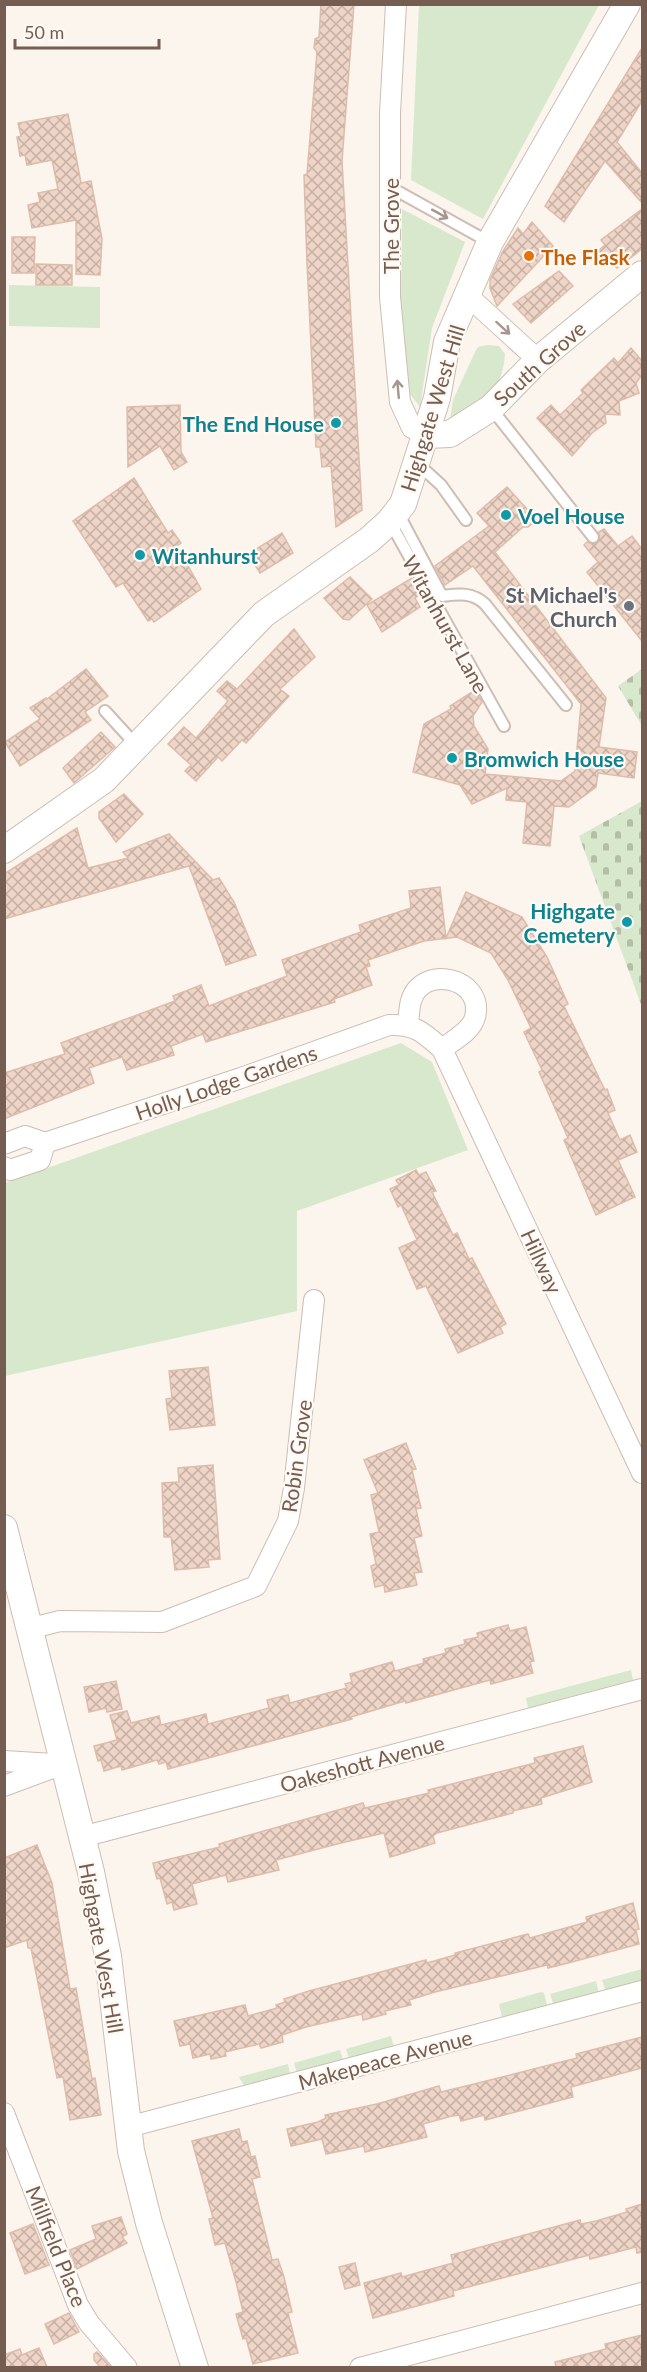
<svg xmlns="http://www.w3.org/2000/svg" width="647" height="2372" viewBox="0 0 647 2372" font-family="Lato,sans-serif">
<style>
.green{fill:#d8e8cc}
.cemetery{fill:url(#cemetery-stones)}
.building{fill:url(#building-cross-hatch);stroke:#dfbca9;stroke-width:1.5}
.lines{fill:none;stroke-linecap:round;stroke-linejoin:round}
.service-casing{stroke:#cdbdb3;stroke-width:14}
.minor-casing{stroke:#cdbdb3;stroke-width:22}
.tertiary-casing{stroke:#cdbdb3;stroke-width:28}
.service{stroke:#fff;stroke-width:10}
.minor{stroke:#fff;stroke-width:20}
.tertiary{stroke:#fff;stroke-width:26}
.oneway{stroke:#a5968e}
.food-dot{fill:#e8710a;stroke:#fef9f3;stroke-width:2}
.culture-dot{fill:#0f9aa8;stroke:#fef9f3;stroke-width:2}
.worship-dot{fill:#6b7280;stroke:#fef9f3;stroke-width:2}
.labels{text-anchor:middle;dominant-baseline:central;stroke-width:4.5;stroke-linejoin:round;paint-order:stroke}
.street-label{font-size:21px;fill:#755d51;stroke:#fef9f3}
.food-label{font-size:21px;font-weight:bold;fill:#c56008;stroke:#fef9f3;text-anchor:start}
.culture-label{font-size:21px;font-weight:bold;fill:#0d838f;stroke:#fef9f3;text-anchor:start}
.worship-label{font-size:21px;font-weight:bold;fill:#5b616d;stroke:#fef9f3;text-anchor:end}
</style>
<defs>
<pattern id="cemetery-stones" width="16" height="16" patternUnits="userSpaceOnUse" patternTransform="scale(1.5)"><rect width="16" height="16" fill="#d8e8cc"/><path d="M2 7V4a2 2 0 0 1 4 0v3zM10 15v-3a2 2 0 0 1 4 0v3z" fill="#b4bfa8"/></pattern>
<pattern id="building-cross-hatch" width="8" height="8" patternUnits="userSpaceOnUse" patternTransform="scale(1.5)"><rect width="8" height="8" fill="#eed5c7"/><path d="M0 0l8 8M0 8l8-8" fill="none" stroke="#c5b0a4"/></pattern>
</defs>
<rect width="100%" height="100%" fill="#fbf5ed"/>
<g class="green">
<polygon points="419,5 599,5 483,219 411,180"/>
<polygon points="402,209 465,242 432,328 420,407 410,394 401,302"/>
<polygon points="9,285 100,287 100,328 9,326"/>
<path d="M 487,345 L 499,346 L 505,354 C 502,396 481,400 450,420 L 453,400 L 475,352 L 478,347 Z"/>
<polygon points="401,1043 432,1062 468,1150 297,1211 297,1311 5,1376 5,1183"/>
<polygon points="631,1670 633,1680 528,1708 526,1698"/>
<polygon points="642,1969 642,1982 606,1992 602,1980"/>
<polygon points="596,1981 599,1994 554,2006 550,1994"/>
<polygon points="541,1992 544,1993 547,2005 502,2017 499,2004"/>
<polygon points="391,2036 394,2047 349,2058 346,2049"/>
<polygon points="340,2050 343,2060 297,2073 294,2063"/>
<polygon points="288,2064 290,2074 245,2087 239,2077"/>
</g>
<g class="cemetery">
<polygon points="642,669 642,726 618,686"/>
<polygon points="642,801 642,1007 579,836"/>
</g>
<g class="building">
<polygon points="321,4 354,4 342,161 362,510 336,527 331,466 322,467 320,447 316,447 307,263 304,175 307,174 317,52 314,48 315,39 319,37"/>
<polygon points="642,48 642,101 617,142 642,173 642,203 605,161 564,222 545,206"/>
<polygon points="68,114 81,183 91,181 102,239 100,275 76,274 76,220 32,228 28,205 40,202 38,193 58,189 52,160 27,165 25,155 20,156 17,137 21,136 18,123"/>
<polygon points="642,209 642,249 617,268 598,251 605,245 601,240"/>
<polygon points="532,222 553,246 497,306 490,288 490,280 503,251 518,228 523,234"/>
<polygon points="12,237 35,237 34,273 12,273"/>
<polygon points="36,264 72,265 72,285 36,285"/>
<polygon points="559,271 573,286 531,323 513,304"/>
<polygon points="631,348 642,361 642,375 636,383 639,393 619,401 620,415 605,414 606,423 592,433 572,456 537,418 551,405 560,415 583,393 581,390 614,358 618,363"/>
<polygon points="180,405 181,452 187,462 174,470 160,446 128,467 127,407"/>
<polygon points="134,478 168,533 172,530 181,543 177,546 201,589 154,622 152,619 148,621 123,583 116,587 73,521"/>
<polygon points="507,487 537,520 528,527 523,527 495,552 606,698 599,747 637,752 634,778 598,773 596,787 569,807 554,806 550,846 523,843 527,802 506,800 507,788 472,804 460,785 413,772 424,724 451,709 450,706 475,690 482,702 473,716 474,726 488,749 485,774 561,781 575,771 581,704 473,566 445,585 435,566 489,526 477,513"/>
<polygon points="604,529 618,546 632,536 642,549 642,641 587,572 598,562 584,545 587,542 594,544 598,542 599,532"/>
<polygon points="282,533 293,553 260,573 248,554"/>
<polygon points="350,577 372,599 349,620 343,619 324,598"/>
<polygon points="412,578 421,594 415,598 420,607 382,632 367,605"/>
<polygon points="294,629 315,657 280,689 289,696 246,743 242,740 222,761 218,757 196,781 185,771 191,765 168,744 184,727 196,738 228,701 217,691 227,681 237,689"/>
<polygon points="86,669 108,696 85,712 91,720 20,766 5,742 40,719 30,708 46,698 47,699"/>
<polygon points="101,732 115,747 74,783 63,768"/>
<polygon points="124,794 143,814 116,842 99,818 99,812"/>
<polygon points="77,828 88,868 128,858 123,852 169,834 213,880 219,878 234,902 256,955 226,965 189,866 4,919 4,874"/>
<polygon points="440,887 446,938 466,892 522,917 547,957 568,1004 564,1006 605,1090 607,1089 615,1110 608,1113 620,1140 630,1135 637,1152 618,1160 635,1197 596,1215 564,1140 568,1138 539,1072 542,1070 524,1032 531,1028 508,980 491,953 457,937 424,941 368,960 370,966 366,967 372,985 334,999 335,1002 206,1042 203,1034 171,1046 174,1055 127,1070 122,1057 89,1068 94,1083 4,1119 4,1073 65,1054 61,1043 175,1001 173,996 201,985 209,1006 287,976 282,960 361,932 359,925 411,908 409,891"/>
<polygon points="416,1170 419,1175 426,1172 436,1191 432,1192 453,1235 457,1233 469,1259 472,1258 506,1324 500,1327 503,1333 458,1353 426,1286 417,1289 399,1248 417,1240 401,1205 398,1207 390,1189 399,1185 396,1180"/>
<polygon points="208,1367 215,1425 170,1430 166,1399 172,1398 169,1371"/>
<polygon points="406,1443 416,1469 412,1470 421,1508 416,1509 422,1536 414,1538 422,1572 414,1573 417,1585 385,1592 384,1585 375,1587 371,1566 376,1564 370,1534 379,1532 371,1495 378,1493 364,1460"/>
<polygon points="213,1465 220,1559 208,1560 209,1567 175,1570 171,1537 164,1537 162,1483 179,1482 178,1468"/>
<polygon points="508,1625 510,1631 526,1627 534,1661 530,1662 533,1673 491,1684 490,1680 406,1703 405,1701 351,1717 352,1719 168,1769 166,1762 159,1764 157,1760 122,1770 121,1766 104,1771 101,1760 98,1761 94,1746 117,1740 110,1715 127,1711 131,1723 159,1716 161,1725 206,1714 208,1724 269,1708 267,1700 288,1695 290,1703 347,1688 345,1684 352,1682 350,1674 392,1662 395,1671 424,1663 423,1659 446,1653 445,1649 465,1644 464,1640 478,1637 477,1633"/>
<polygon points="116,1681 122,1709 107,1712 106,1708 89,1712 84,1687"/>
<polygon points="583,1746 592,1782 541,1798 542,1804 513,1811 513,1813 437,1833 433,1836 435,1843 407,1852 390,1857 384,1833 341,1843 276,1860 279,1870 228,1882 226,1875 192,1884 197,1904 174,1910 172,1902 167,1904 160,1878 157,1879 153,1863 220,1847 219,1844 246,1836 363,1803 365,1808 429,1793 428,1790 535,1763 534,1758"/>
<polygon points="37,1845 52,1883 70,1989 76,1988 92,2079 95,2078 101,2115 70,2120 63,2077 57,2078 31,1948 28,1948 27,1940 4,1948 4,1858"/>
<polygon points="633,1903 639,1929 636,1930 639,1944 568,1963 548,1968 547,1965 435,1992 409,2000 411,2005 385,2011 386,2014 363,2020 362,2014 306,2027 282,2035 283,2042 261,2048 259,2044 225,2052 226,2056 211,2059 210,2054 193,2058 190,2044 180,2046 174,2021 245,2005 248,2016 277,2008 276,2005 285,2002 284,1999 309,1991 426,1960 427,1963 455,1955 455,1953 528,1934 530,1938 587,1922 586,1917"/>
<polygon points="642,2037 642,2068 571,2087 573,2097 485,2120 484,2115 461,2121 459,2115 452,2116 423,2124 427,2137 365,2152 364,2146 326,2154 322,2139 291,2146 287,2129 318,2122 326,2118 325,2115 377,2104 439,2086 441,2092 466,2086 577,2058 576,2054"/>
<polygon points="239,2129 242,2142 247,2141 251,2157 255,2156 260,2177 252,2179 272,2260 278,2259 284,2277 292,2312 288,2313 298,2353 253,2364 246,2338 243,2339 236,2314 243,2312 236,2282 225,2243 215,2245 209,2219 213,2218 192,2141"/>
<polygon points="642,2204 642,2252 637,2253 636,2247 590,2259 589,2255 453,2291 454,2296 373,2318 364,2283 401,2273 402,2277 453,2263 451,2255 580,2220 581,2224 596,2221 627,2212 626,2209"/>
<polygon points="121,2217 127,2234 122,2237 127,2243 77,2269 70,2250 96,2239 92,2226"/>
<polygon points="33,2224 49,2265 25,2274 10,2233"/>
<polygon points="355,2263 360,2285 345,2289 339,2267"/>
<polygon points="69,2313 79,2332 54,2344 45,2324"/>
<polygon points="642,2335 642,2367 556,2367 555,2362 606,2349 605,2344"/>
<polygon points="39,2348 47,2367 4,2367 4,2355 20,2349 22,2355"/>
<polygon points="97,2352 111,2367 100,2367 94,2360 94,2354"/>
</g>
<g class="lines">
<defs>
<g id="service">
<polyline points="390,187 489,242"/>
<polyline points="491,408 593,537"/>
<polyline points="418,464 441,485 466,520"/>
<path d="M 398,513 L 442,596 C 459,594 472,592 485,604 L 566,705"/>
<polyline points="390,522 504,726"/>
<polyline points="105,711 137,746"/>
</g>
<g id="minor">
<polyline points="396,4 390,113 390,297 400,402 412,428 427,435"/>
<polyline points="468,296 538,360"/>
<path d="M 408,1024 C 409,1017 409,1008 411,1001 C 422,963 485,978 475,1017 C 472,1031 452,1041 442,1049"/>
<path d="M 4,1144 L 25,1136 L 45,1143 L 241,1078 L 389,1025 C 415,1024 423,1032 442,1049 L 642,1473"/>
<polyline points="4,1167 10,1170 40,1160 45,1143"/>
<polyline points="28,1629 60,1621 162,1622 256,1586 288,1521 294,1488 314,1300"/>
<polyline points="4,1761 54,1764"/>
<polyline points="4,1786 63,1764"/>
<polyline points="82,1837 642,1689"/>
<polyline points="4,2113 78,2305 89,2323 127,2368"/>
<polyline points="128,2127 642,1991"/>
<polyline points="360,2368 642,2293"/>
</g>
<g id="tertiary">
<polyline points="427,435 450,434 491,408 538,360 642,274"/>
<polyline points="4,850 104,780 264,614 369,540 389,522 403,504 437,398 447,342 490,242 627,4"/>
<polyline points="4,1528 91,1872 108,1956 131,2151 149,2223 195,2368"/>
</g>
</defs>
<use href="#service" class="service-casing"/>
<use href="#minor" class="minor-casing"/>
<use href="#tertiary" class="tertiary-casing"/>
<use href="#service" class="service"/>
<use href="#minor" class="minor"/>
<use href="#tertiary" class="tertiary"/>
</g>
<defs><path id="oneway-shaft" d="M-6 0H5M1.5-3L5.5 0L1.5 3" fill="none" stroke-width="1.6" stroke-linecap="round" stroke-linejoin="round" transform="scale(1.5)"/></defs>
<g class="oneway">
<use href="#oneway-shaft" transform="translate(440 214) rotate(29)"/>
<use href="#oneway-shaft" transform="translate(503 328) rotate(42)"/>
<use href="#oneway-shaft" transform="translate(398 389) rotate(-95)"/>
</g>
<circle class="food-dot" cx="529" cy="256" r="6"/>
<g class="culture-dot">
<circle cx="336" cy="423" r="6"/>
<circle cx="506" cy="515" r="6"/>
<circle cx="140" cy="555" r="6"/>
<circle cx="452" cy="758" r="6"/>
<circle cx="627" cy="922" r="6"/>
</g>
<circle class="worship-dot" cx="629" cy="606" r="6"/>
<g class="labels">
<g class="street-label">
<text transform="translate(390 226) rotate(-90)">The Grove</text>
<text transform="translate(539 363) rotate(-42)">South Grove</text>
<text transform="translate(432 408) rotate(-73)">Highgate West Hill</text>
<text transform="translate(446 624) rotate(61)">Witanhurst Lane</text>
<text transform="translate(226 1082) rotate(-19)">Holly Lodge Gardens</text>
<text transform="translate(542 1261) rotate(65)">Hillway</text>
<text transform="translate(296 1456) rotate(-82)">Robin Grove</text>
<text transform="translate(362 1763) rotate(-15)">Oakeshott Avenue</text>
<text transform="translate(102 1948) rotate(80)">Highgate West Hill</text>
<text transform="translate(385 2059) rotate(-15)">Makepeace Avenue</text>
<text transform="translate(57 2246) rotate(68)">Millfield Place</text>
</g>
<g class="food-label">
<text x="541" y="256">The Flask</text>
</g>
<g class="culture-label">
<text x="324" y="423" text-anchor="end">The End House</text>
<text x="518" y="515">Voel House</text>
<text x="152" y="555">Witanhurst</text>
<text x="464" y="758">Bromwich House</text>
<text x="615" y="910" text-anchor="end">Highgate<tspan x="615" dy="24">Cemetery</tspan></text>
</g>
<g class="worship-label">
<text x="617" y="594">St Michael's<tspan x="617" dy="24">Church</tspan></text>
</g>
</g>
<rect width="647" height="2372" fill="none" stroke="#755d51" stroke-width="12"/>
<path d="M15 39v9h144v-9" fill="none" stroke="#755d51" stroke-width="3"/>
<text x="24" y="39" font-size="18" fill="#755d51" stroke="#fef9f3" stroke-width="4.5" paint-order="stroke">50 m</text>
</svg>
